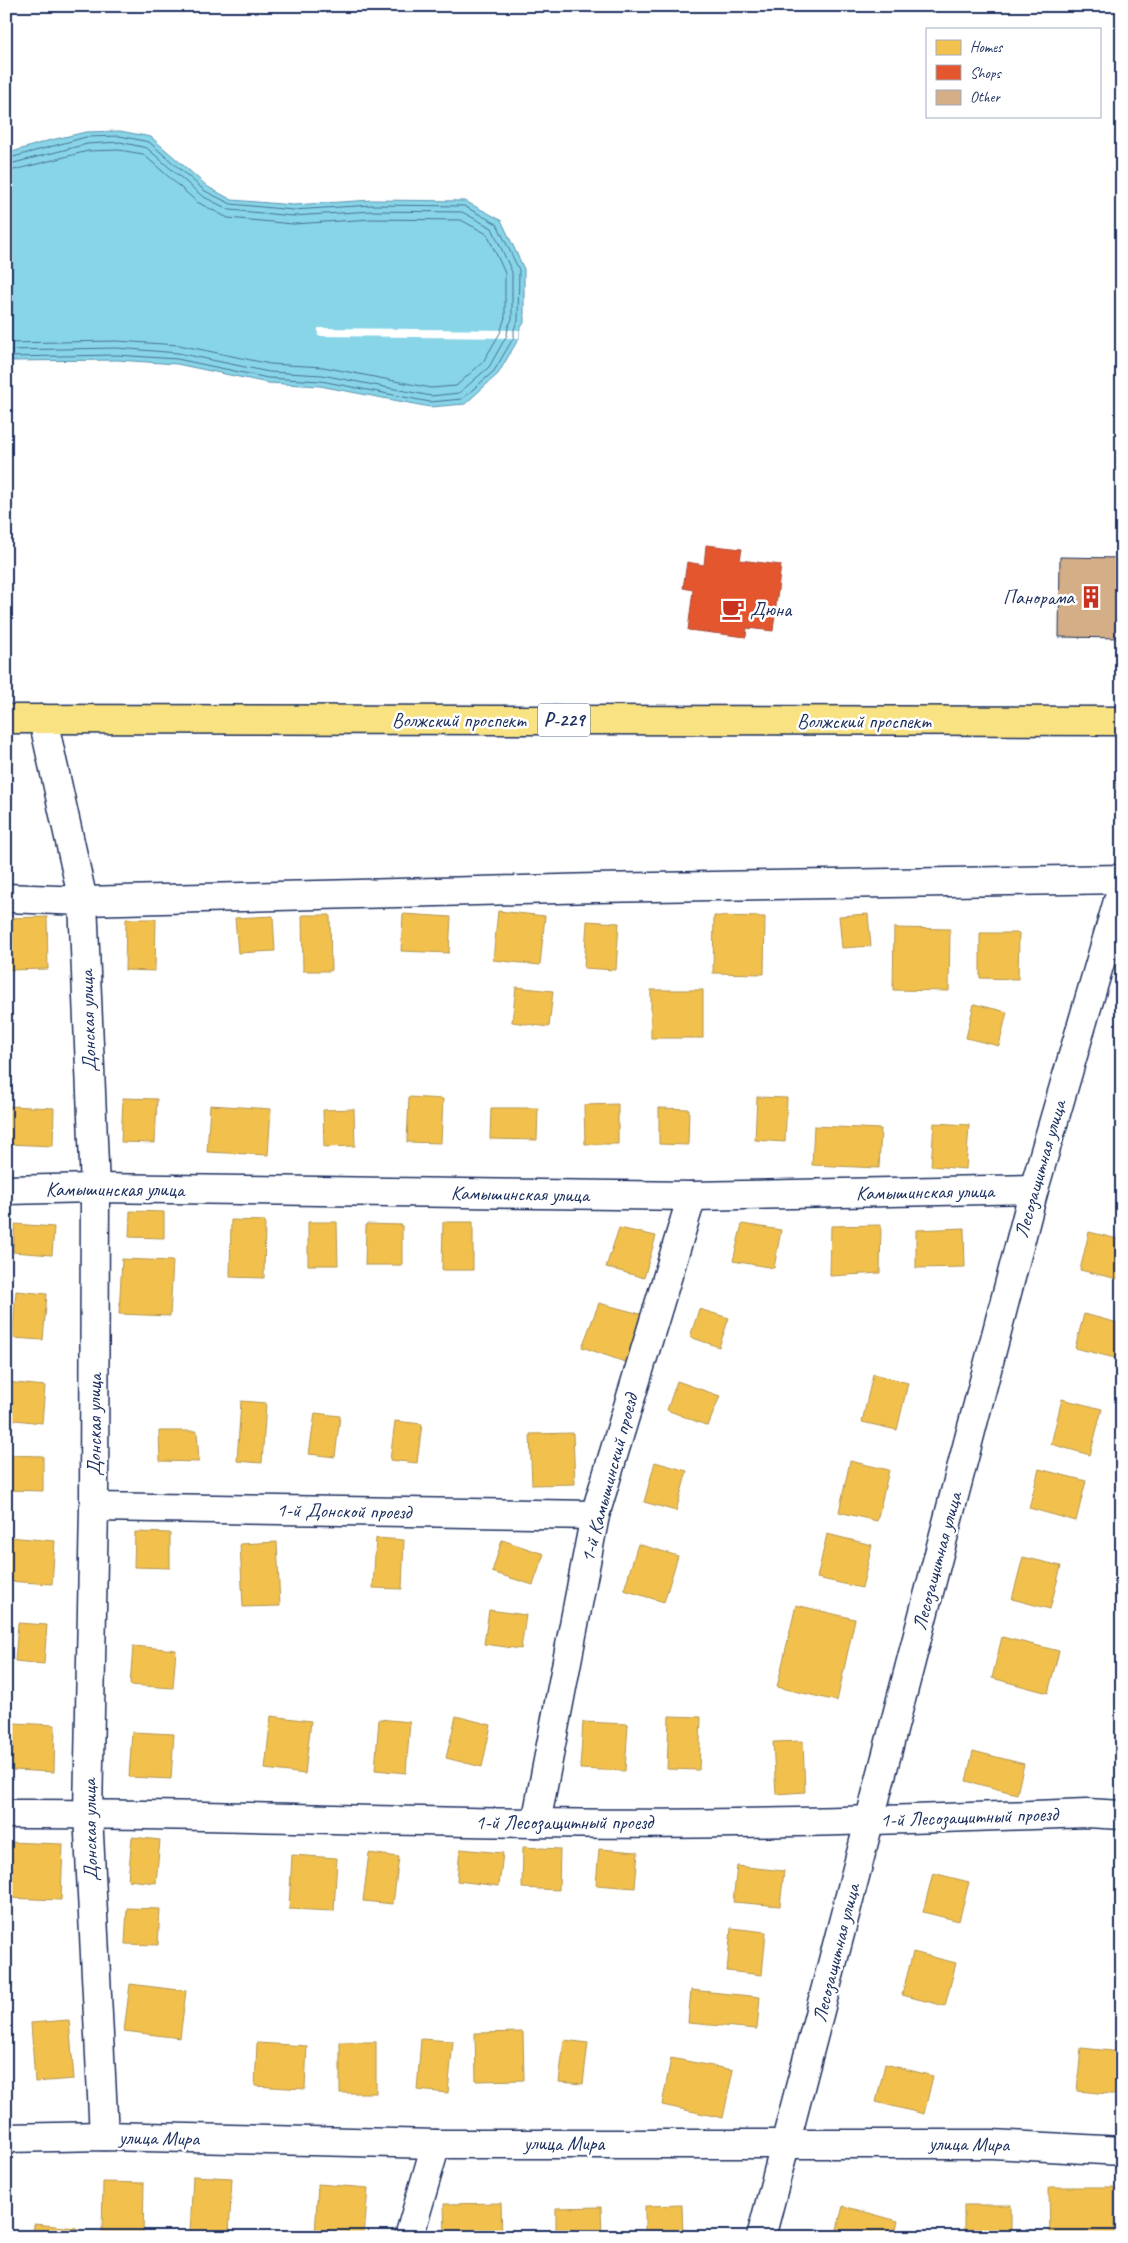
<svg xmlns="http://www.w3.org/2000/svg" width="1128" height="2243" viewBox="0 0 1128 2243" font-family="Caveat,sans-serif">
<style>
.water{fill:#88d5e7;stroke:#5c93b0}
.pier{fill:#fff}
.homes{fill:#f2c14e;stroke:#b29553}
.shops{fill:#e4572e;stroke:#a84b3c}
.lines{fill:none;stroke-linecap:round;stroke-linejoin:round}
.shore{stroke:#477195;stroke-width:1}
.building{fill:#d4ae86;stroke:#1b2f5e}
.minor-casing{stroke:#1b2f5e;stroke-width:31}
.major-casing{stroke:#1b2f5e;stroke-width:31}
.minor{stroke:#fff;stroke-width:28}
.major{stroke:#f8e281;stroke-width:28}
.labels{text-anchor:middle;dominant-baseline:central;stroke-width:5;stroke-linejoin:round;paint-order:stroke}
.shield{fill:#fff;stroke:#5f6d8e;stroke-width:1}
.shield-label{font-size:19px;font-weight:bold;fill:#1b2f5e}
.poi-label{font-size:20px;fill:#1b2f5e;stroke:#fff;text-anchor:end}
.street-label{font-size:20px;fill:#1b2f5e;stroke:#fff}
</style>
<rect width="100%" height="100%" fill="#fff"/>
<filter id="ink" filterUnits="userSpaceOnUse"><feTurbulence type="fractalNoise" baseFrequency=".02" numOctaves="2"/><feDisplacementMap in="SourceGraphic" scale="10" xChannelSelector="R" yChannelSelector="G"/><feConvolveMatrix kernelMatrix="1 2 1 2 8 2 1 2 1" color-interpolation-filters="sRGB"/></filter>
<g filter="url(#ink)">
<polygon class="water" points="120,131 151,137 208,187 232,200 293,205 372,200 465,201 501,220 524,269 524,323 519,330 519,338 498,374 465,404 430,407 320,386 268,383 177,364 117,360 6,361 6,154 47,141 86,132"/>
<polygon class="pier" points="318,328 519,330 519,338 318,336"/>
<g class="homes">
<polygon points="498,911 545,916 540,965 493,960"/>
<polygon points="403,914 451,917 449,953 401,951"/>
<polygon points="868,914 871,946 842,948 839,916"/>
<polygon points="302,915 330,915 331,971 303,971"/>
<polygon points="273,916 275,951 238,953 235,918"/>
<polygon points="714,916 765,917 764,974 713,973"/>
<polygon points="47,917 48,969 6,970 6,918"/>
<polygon points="126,919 156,919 155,971 125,970"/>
<polygon points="587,921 619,923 616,970 584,968"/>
<polygon points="894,928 950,929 949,991 893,990"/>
<polygon points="980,933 1019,933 1018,979 980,978"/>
<polygon points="516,987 553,991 549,1027 512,1022"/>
<rect x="651" y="990" width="52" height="48"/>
<polygon points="974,1004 1007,1012 999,1046 966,1038"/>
<polygon points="409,1097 443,1099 441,1143 407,1142"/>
<polygon points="757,1097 787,1098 785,1142 755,1140"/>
<polygon points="123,1098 157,1099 155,1143 121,1142"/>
<polygon points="618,1104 618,1144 585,1144 584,1105"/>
<polygon points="210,1105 271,1109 268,1155 207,1152"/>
<polygon points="9,1106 54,1108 53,1146 7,1144"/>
<polygon points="491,1108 538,1108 537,1140 490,1139"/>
<polygon points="659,1108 689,1109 688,1145 659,1144"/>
<polygon points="354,1109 355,1146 324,1147 323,1110"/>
<polygon points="934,1123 969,1125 966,1169 931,1166"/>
<polygon points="814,1126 881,1129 879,1168 812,1165"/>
<polygon points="130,1211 164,1212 164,1238 129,1237"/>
<polygon points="231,1220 265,1221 264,1278 230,1277"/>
<polygon points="308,1222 337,1222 338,1265 308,1265"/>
<polygon points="443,1222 473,1222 473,1270 442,1270"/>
<polygon points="15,1224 54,1227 52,1255 13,1252"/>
<polygon points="366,1224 402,1225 402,1265 365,1265"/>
<polygon points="742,1224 781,1230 774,1268 733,1261"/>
<polygon points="881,1225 880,1273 830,1276 831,1226"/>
<polygon points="619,1228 656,1236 644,1278 606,1267"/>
<polygon points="964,1228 965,1267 916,1268 916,1230"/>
<polygon points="1089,1232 1122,1240 1122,1280 1080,1270"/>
<polygon points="122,1259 173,1261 170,1316 119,1314"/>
<polygon points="16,1291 47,1294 43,1340 12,1338"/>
<polygon points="599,1303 644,1315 628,1363 582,1347"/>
<polygon points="699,1309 729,1318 719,1347 690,1337"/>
<polygon points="1084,1314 1122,1324 1122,1348 1119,1359 1075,1348"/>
<polygon points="873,1374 908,1383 897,1430 862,1422"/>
<polygon points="677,1381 720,1396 708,1426 667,1410"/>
<polygon points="6,1382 45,1386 42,1423 6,1419"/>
<polygon points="1062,1399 1102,1409 1090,1455 1051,1444"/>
<polygon points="241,1401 266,1403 262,1463 237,1461"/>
<polygon points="315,1413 340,1416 335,1457 309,1454"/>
<polygon points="395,1421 422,1424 417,1463 390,1460"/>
<polygon points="159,1431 197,1431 199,1462 160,1461"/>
<polygon points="573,1433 575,1484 532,1485 530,1434"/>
<polygon points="6,1455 43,1456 43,1491 6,1490"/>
<polygon points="850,1461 889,1470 877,1521 839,1512"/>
<polygon points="655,1462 687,1471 676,1511 644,1502"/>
<polygon points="1039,1469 1086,1481 1076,1521 1029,1508"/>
<polygon points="135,1532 170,1533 170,1568 134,1567"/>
<polygon points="827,1534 872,1545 862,1588 817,1578"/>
<polygon points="8,1537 55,1541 52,1584 6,1581"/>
<polygon points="376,1538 404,1540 402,1589 373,1588"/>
<polygon points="502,1540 544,1554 533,1585 492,1572"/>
<polygon points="277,1542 280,1606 243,1607 240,1544"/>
<polygon points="638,1544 678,1556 664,1602 624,1590"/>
<polygon points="1023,1557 1061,1566 1050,1609 1012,1599"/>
<polygon points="796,1605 855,1619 837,1701 777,1687"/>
<polygon points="489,1610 526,1615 521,1649 484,1644"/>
<polygon points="18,1623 47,1625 44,1664 15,1661"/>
<polygon points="1002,1637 1059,1651 1048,1693 992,1678"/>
<polygon points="133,1646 176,1650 173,1688 130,1685"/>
<polygon points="271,1716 311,1721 305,1774 265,1769"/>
<polygon points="456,1716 491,1725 482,1767 446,1758"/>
<polygon points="669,1716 701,1717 699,1770 667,1769"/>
<polygon points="379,1719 410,1722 406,1773 375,1770"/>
<polygon points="583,1722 628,1724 625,1771 580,1769"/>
<polygon points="14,1723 55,1725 54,1772 12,1770"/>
<polygon points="132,1732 174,1734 171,1779 129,1777"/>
<polygon points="803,1741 805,1792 776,1794 773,1742"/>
<polygon points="973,1751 1024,1764 1017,1794 966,1781"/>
<polygon points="132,1837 160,1840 156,1883 128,1880"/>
<polygon points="6,1842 63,1844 61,1900 6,1898"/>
<polygon points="523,1847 560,1849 559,1890 522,1888"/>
<polygon points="460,1849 503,1853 499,1886 457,1881"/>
<polygon points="599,1849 638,1852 635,1888 596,1885"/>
<polygon points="369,1853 399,1857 393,1904 363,1901"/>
<polygon points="292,1855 337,1858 334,1911 289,1909"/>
<polygon points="737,1866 784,1871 780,1906 733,1902"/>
<polygon points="933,1873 969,1882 959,1921 923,1912"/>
<polygon points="127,1908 160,1909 158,1945 125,1944"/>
<polygon points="731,1928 766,1932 762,1975 727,1971"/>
<polygon points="913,1952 956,1963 945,2006 902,1995"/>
<polygon points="130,1984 186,1991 180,2038 124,2031"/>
<polygon points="691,1990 760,1997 757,2029 688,2023"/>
<polygon points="69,2020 74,2079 35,2082 31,2023"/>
<polygon points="523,2032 524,2080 476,2081 475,2033"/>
<polygon points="421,2039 453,2041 448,2093 417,2090"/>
<polygon points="564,2040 588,2043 583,2084 559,2082"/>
<rect x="340" y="2042" width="36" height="51"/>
<polygon points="257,2043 307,2046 305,2089 255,2086"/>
<polygon points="1081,2048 1122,2052 1121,2095 1077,2091"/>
<polygon points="671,2058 733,2070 723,2118 662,2105"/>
<polygon points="885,2064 933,2076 924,2114 876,2102"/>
<polygon points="193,2176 232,2178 229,2234 190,2232"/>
<polygon points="103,2182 144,2183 143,2237 102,2236"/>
<polygon points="318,2184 368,2188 364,2237 315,2235"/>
<polygon points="1049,2187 1114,2187 1114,2235 1122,2237 1050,2237"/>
<polygon points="501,2203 502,2237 445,2237 444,2204"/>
<polygon points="682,2205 683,2237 645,2237 645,2206"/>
<rect x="964" y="2205" width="47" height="32"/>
<polygon points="843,2206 898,2221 894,2237 835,2237"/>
<polygon points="601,2207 602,2237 556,2237 556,2208"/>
<polygon points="34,2224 77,2228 77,2237 33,2237"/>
</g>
<polygon class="shops" points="706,545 742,549 740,560 781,565 773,631 747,628 746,637 688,630 693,590 683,588 687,562 704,565"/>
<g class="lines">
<g class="shore">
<polyline points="6,159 86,137 120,136 149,142 205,191 231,204 293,210 372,205 464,206 497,224 519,270 518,321 514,329 514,337 494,371 462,399 430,402 321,381 268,378 177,359 117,355 6,357"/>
<polyline points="6,165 87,144 120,142 147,148 202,196 230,210 293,216 372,211 462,212 492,228 512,272 512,319 508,327 507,335 489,367 459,393 431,396 322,375 269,372 178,353 117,348 6,350"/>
<polyline points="6,172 88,151 119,150 143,154 197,202 228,218 293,224 372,219 461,220 487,234 505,273 505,317 500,333 483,362 456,386 431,388 323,367 270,364 179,345 117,341 6,343"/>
</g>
</g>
<polygon class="building" points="1060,557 1122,558 1122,638 1059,637"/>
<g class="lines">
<defs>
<g id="minor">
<polyline points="43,719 83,901 95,1188 94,1507 88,1814 104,2136"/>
<polyline points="6,898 83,901 596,888 1122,879"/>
<polyline points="6,1190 95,1188 692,1196 1034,1189"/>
<polyline points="94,1507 595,1515"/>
<path d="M 6,1814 C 182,1813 358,1821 533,1823 C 718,1826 903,1820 1087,1813 L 1122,1815"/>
<polyline points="536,1823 595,1515 692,1196"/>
<polyline points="6,2138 104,2136 436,2144 992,2144 1122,2151"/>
<polyline points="409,2237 436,2144"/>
<polyline points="761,2237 1034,1189 1122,887"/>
</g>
<polyline id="major" points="6,719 1122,721"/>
</defs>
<use href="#minor" class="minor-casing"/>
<use href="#major" class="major-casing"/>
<use href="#minor" class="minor"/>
<use href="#major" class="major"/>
</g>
</g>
<defs>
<symbol id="building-bare" viewBox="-9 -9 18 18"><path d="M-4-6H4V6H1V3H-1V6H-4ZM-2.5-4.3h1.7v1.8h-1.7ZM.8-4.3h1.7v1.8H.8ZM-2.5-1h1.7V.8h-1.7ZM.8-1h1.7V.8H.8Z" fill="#c8321e" stroke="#fff" stroke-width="2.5" paint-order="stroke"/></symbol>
<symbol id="cafe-bare" viewBox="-9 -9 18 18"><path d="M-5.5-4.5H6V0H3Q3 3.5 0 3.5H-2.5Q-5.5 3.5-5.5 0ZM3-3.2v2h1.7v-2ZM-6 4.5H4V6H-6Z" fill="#c8321e" stroke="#fff" stroke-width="2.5" paint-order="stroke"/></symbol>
</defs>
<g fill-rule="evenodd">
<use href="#building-bare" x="1075" y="581" width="32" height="32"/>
<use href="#cafe-bare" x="717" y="593" width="32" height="32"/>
</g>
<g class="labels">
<rect class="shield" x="538" y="703.5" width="52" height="33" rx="4"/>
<g class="shield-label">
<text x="564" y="720">Р-229</text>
</g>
<g class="poi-label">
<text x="1074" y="597">Панорама</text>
<text x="750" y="609" text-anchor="start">Дюна</text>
</g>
<g class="street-label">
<text x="459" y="720">Волжский проспект</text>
<text x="864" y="721">Волжский проспект</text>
<text transform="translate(88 1021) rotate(-92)">Донская улица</text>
<text transform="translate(1040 1169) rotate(-74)">Лесозащитная улица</text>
<text x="115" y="1189">Камышинская улица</text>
<text transform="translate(925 1192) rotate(-1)">Камышинская улица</text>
<text transform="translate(520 1194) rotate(1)">Камышинская улица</text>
<text transform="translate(94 1425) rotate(-90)">Донская улица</text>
<text transform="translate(609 1478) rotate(-75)">1-й Камышинский проезд</text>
<text transform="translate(344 1511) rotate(1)">1-й Донской проезд</text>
<text transform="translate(937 1561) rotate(-75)">Лесозащитная улица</text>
<text transform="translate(969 1817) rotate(-2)">1-й Лесозащитный проезд</text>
<text x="564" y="1822">1-й Лесозащитный проезд</text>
<text transform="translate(90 1830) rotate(-91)">Донская улица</text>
<text transform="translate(836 1953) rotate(-76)">Лесозащитная улица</text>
<text transform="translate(159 2138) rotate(1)">улица Мира</text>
<text x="564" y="2143">улица Мира</text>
<text transform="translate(969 2144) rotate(1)">улица Мира</text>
</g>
</g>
<rect width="1128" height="2243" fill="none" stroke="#fff" stroke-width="25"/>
<rect x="12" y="12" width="1103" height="2218" fill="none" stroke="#1b2f5e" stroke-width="2" filter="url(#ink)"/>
<rect x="926" y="28" width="175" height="90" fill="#ffffff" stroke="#a4acbf"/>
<rect x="936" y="40" width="25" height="15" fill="#f2c14e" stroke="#a4acbf"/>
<text x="970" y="52" font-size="15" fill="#1b2f5e">Homes</text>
<rect x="936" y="65" width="25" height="15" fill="#e4572e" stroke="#a4acbf"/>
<text x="970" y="78" font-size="15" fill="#1b2f5e">Shops</text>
<rect x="936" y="90" width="25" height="15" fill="#d4ae86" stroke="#a4acbf"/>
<text x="970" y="102" font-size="15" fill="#1b2f5e">Other</text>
</svg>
